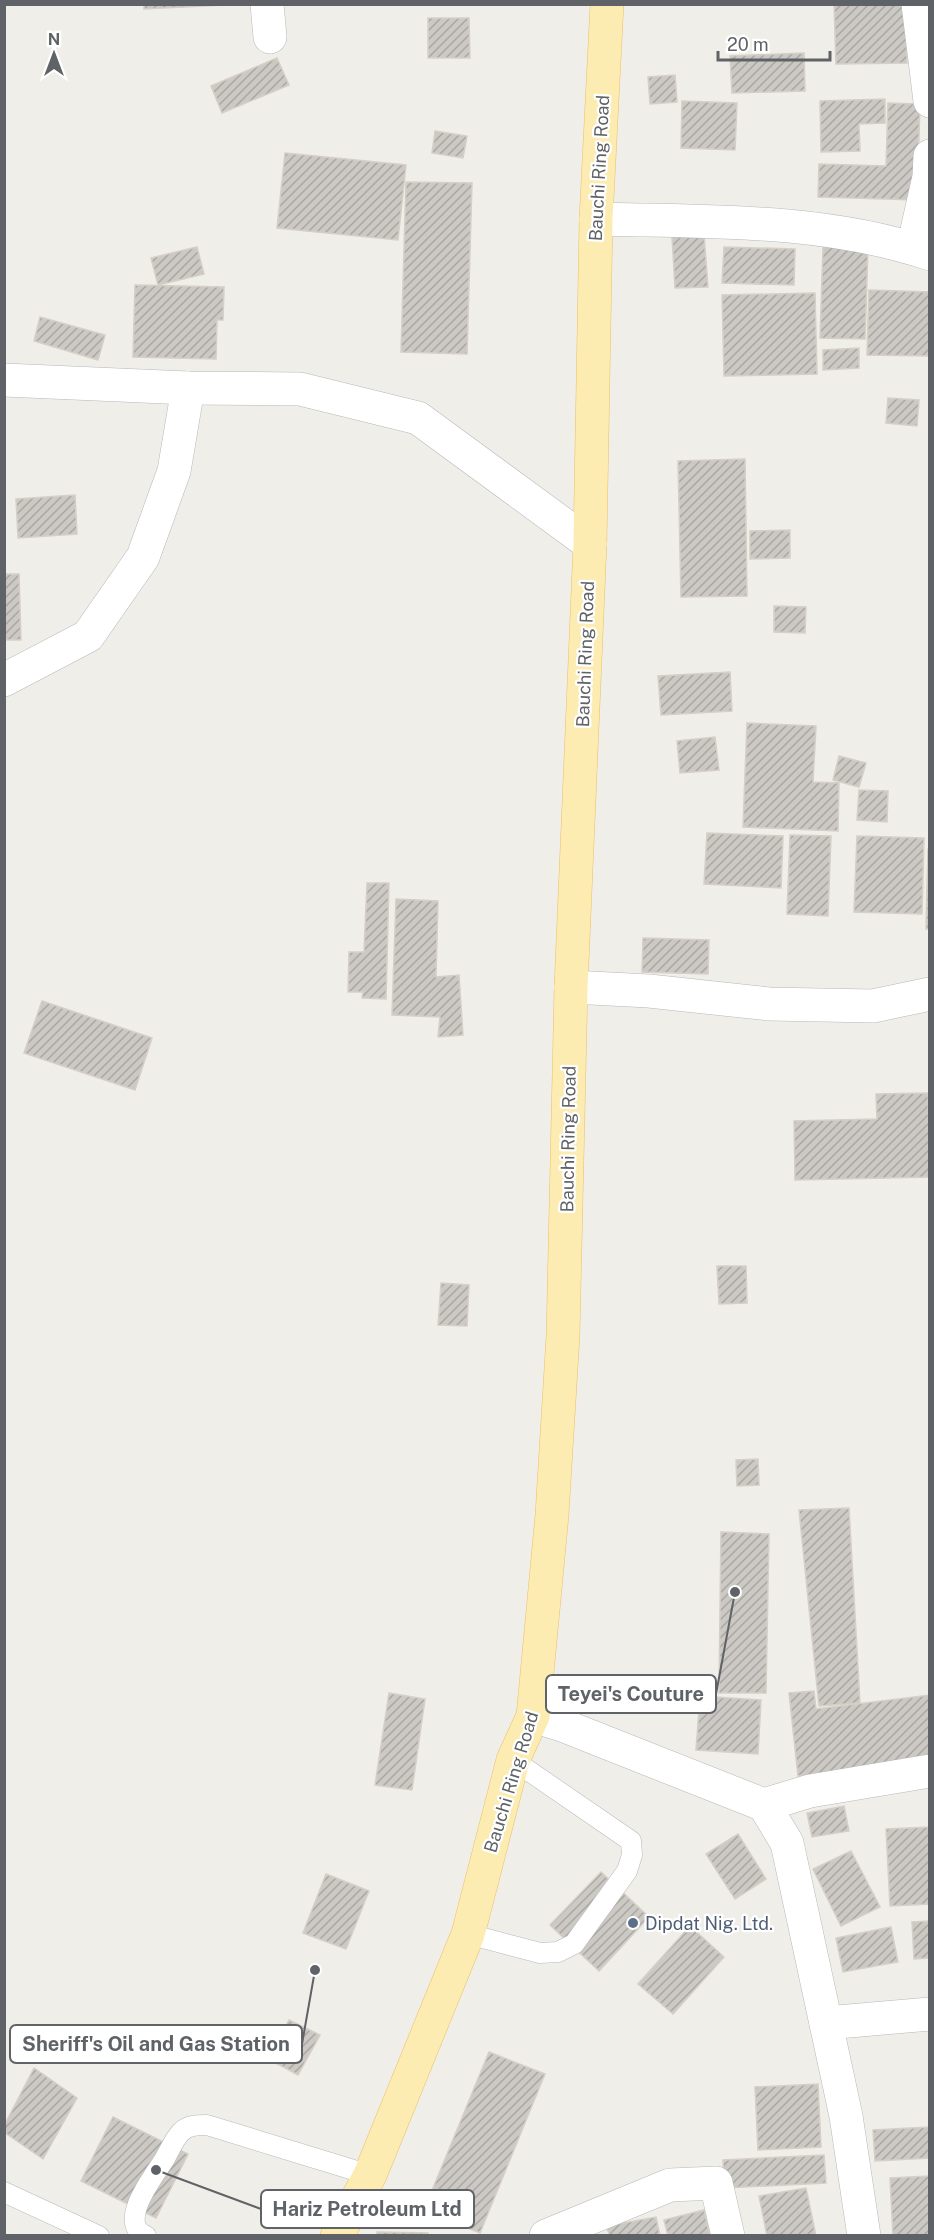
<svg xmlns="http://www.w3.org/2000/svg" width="934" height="2240" viewBox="0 0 934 2240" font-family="'Public Sans',sans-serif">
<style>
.building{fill:url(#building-hatch);stroke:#d5cfc6;stroke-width:1.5}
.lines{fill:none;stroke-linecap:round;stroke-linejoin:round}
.service-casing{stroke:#b5b8bb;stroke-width:21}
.minor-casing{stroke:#b5b8bb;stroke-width:34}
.primary-casing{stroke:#ecbf65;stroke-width:34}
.service{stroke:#fff;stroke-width:20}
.minor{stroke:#fff;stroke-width:33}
.primary{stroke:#fcecb1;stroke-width:33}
.service-dot{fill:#5c6f8a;stroke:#fff;stroke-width:2}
.labels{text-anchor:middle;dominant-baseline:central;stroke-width:4.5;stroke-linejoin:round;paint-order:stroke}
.street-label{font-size:18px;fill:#5f6367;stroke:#fff}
.service-label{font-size:18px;fill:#4e5e75;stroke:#fff;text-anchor:start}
.leader{fill:none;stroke:#5f6367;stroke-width:2}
.callout-dot{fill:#5f6367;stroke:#fff;stroke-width:2}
.callout{fill:#fff;stroke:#5f6367;stroke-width:2}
.callout-label{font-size:20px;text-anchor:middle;font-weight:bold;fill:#5f6367}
</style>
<defs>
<pattern id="building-hatch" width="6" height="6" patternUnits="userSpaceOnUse" patternTransform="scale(1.5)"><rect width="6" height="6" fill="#ccc9c4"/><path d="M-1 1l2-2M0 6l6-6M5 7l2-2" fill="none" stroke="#a9a7a3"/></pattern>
</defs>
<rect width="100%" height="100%" fill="#f0eee8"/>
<g class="building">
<polygon points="144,4 245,4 144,9"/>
<polygon points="834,4 905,4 907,63 836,64"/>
<polygon points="428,18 469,18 470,58 428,58"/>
<polygon points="804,53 805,91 732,93 730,56"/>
<polygon points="277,58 289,85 222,113 211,86"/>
<polygon points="675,75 677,102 650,104 648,77"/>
<polygon points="885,99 885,123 859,124 860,151 821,152 820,101"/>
<polygon points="682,101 737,103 735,150 681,148"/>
<polygon points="888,103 920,104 917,200 818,197 819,164 886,166"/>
<polygon points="435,131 467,136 463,158 432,153"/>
<polygon points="285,153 406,165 398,240 277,228"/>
<polygon points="406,182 472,183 467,354 401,352"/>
<polygon points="704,235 708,287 675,288 672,237"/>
<polygon points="197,247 204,274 158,285 151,258"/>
<polygon points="724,247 795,249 794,285 722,283"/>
<polygon points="823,247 868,248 865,339 820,338"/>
<polygon points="135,285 224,287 223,320 217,320 216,359 133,357"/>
<polygon points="869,290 930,292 930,356 867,355"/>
<polygon points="815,293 817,374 724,376 722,295"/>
<polygon points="40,317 105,335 98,360 34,341"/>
<polygon points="859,348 859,368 823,370 823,350"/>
<polygon points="888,398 919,400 917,426 886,423"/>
<polygon points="745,459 747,596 681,597 678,461"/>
<polygon points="75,495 77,534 18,538 16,499"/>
<polygon points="790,530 790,558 750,559 750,531"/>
<polygon points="4,574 19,574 21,640 4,640"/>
<polygon points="774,606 806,607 805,633 774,632"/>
<polygon points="730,672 732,711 661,715 658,676"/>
<polygon points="747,723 816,726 813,782 839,783 838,831 743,827"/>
<polygon points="715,737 719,770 680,773 677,741"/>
<polygon points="839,756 866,763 859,787 833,780"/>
<polygon points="859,790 888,791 887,822 857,820"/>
<polygon points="707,833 783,836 781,888 704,884"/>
<polygon points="790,835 831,836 828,916 787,914"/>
<polygon points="857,836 924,838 922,914 854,912"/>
<polygon points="928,849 930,849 930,929 926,929"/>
<polygon points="367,883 389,883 386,999 362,998 363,992 348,992 349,952 364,952"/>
<polygon points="396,899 438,901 436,977 459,975 463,1035 438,1037 440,1017 392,1015"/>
<polygon points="643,938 709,940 708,974 642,972"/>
<polygon points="42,1001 152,1038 135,1090 24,1053"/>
<polygon points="928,1093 930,1177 795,1180 794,1121 877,1119 876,1094"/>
<polygon points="717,1266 746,1266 747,1303 719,1304"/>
<polygon points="441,1283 469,1285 467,1326 438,1325"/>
<polygon points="758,1459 759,1485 737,1486 736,1460"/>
<polygon points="849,1508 860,1703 819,1706 799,1510"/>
<polygon points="721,1532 769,1534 766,1693 719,1693"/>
<polygon points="814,1691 816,1709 930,1695 930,1760 798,1776 789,1693"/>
<polygon points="389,1693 425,1699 412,1790 375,1785"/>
<polygon points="700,1696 761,1700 758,1754 696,1750"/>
<polygon points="844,1806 849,1831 812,1837 807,1813"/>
<polygon points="930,1827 930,1904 890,1906 886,1829"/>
<polygon points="738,1834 766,1879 735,1899 706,1854"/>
<polygon points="851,1851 880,1907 841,1926 813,1869"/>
<polygon points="601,1872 649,1917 599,1971 550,1925"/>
<polygon points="326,1874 369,1891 346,1949 303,1933"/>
<polygon points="930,1921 930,1958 914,1959 912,1922"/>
<polygon points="690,1926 724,1957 673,2014 638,1984"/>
<polygon points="891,1927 898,1962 843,1972 836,1938"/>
<polygon points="289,2020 320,2035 298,2075 268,2059"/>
<polygon points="489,2052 545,2074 480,2233 424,2210"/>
<polygon points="34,2068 77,2098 43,2159 4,2132 4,2126"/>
<polygon points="818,2084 821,2147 758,2150 755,2087"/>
<polygon points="113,2117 188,2154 156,2218 81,2181"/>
<polygon points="930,2127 930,2158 875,2161 873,2130"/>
<polygon points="824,2155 826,2183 724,2188 723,2160"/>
<polygon points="930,2176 930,2236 893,2236 890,2178"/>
<polygon points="806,2188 816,2236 767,2236 759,2196"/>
<polygon points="704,2210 710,2236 668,2236 664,2220"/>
<polygon points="656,2217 660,2236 610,2236 606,2226"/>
<polygon points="377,2232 428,2233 428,2236 377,2236"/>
</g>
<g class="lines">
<defs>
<g id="service">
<polyline points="468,1934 540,1953 558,1952 574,1944 627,1871 632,1855 631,1841 513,1760"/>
<polyline points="4,2192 99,2236"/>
<path d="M 146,2236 C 116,2223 154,2176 164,2160 C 169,2152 174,2139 181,2132 C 188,2125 198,2125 207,2125 L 370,2175"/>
</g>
<g id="minor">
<polyline points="267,4 270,37"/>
<polyline points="918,4 930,101"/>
<path d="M 596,219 C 707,222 823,218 930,254"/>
<polyline points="913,248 929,177 930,156"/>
<polyline points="4,380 188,388 300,389 418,418 590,544"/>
<polyline points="4,680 88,636 143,557 174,471 188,388"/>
<polyline points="571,987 649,991 769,1004 873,1006 930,994"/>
<polyline points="533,1716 562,1725 764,1805 787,1843 846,2116 864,2236"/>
<polyline points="764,1805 810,1791 930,1771"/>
<polyline points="826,2023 930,2014"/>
<polyline points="546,2236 670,2185 716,2183 728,2236"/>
</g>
<polyline id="primary" points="337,2236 370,2175 468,1934 513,1760 533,1716 552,1515 563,1336 571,987 590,544 596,219 607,4"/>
</defs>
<use href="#service" class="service-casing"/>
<use href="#minor" class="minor-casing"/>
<use href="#primary" class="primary-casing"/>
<use href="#service" class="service"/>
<use href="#minor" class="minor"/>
<use href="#primary" class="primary"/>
</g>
<circle class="service-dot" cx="633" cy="1923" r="6"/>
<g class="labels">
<g class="street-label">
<text transform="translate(599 168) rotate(-87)">Bauchi Ring Road</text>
<text transform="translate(585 654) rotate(-88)">Bauchi Ring Road</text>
<text transform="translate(568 1139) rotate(-89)">Bauchi Ring Road</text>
<text transform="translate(511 1782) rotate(-73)">Bauchi Ring Road</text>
</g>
<g class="service-label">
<text x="645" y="1923">Dipdat Nig. Ltd.</text>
</g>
</g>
<path class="leader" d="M735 1592L716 1694M315 1970L302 2044M156 2170L261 2209"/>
<g class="callout-dot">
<circle cx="735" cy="1592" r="6"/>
<circle cx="315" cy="1970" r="6"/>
<circle cx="156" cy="2170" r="6"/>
</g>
<g class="callout">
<rect x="546" y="1675" width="170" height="38" rx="6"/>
<rect x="10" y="2025" width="292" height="38" rx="6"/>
<rect x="261" y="2190" width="213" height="38" rx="6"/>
</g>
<g class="callout-label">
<text x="631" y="1701">Teyei's Couture</text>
<text x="156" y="2051">Sheriff's Oil and Gas Station</text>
<text x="367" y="2216">Hariz Petroleum Ltd</text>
</g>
<rect width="934" height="2240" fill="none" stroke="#5f6367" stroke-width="12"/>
<g transform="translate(54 54)" stroke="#ffffff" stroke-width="4.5" paint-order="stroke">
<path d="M0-4.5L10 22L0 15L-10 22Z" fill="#5f6367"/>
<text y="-9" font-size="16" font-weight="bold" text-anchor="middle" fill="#5f6367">N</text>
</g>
<path d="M718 51v9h112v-9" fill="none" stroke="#5f6367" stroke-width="3"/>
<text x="727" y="51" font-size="18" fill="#5f6367" stroke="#ffffff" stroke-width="4.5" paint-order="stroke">20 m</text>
</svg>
